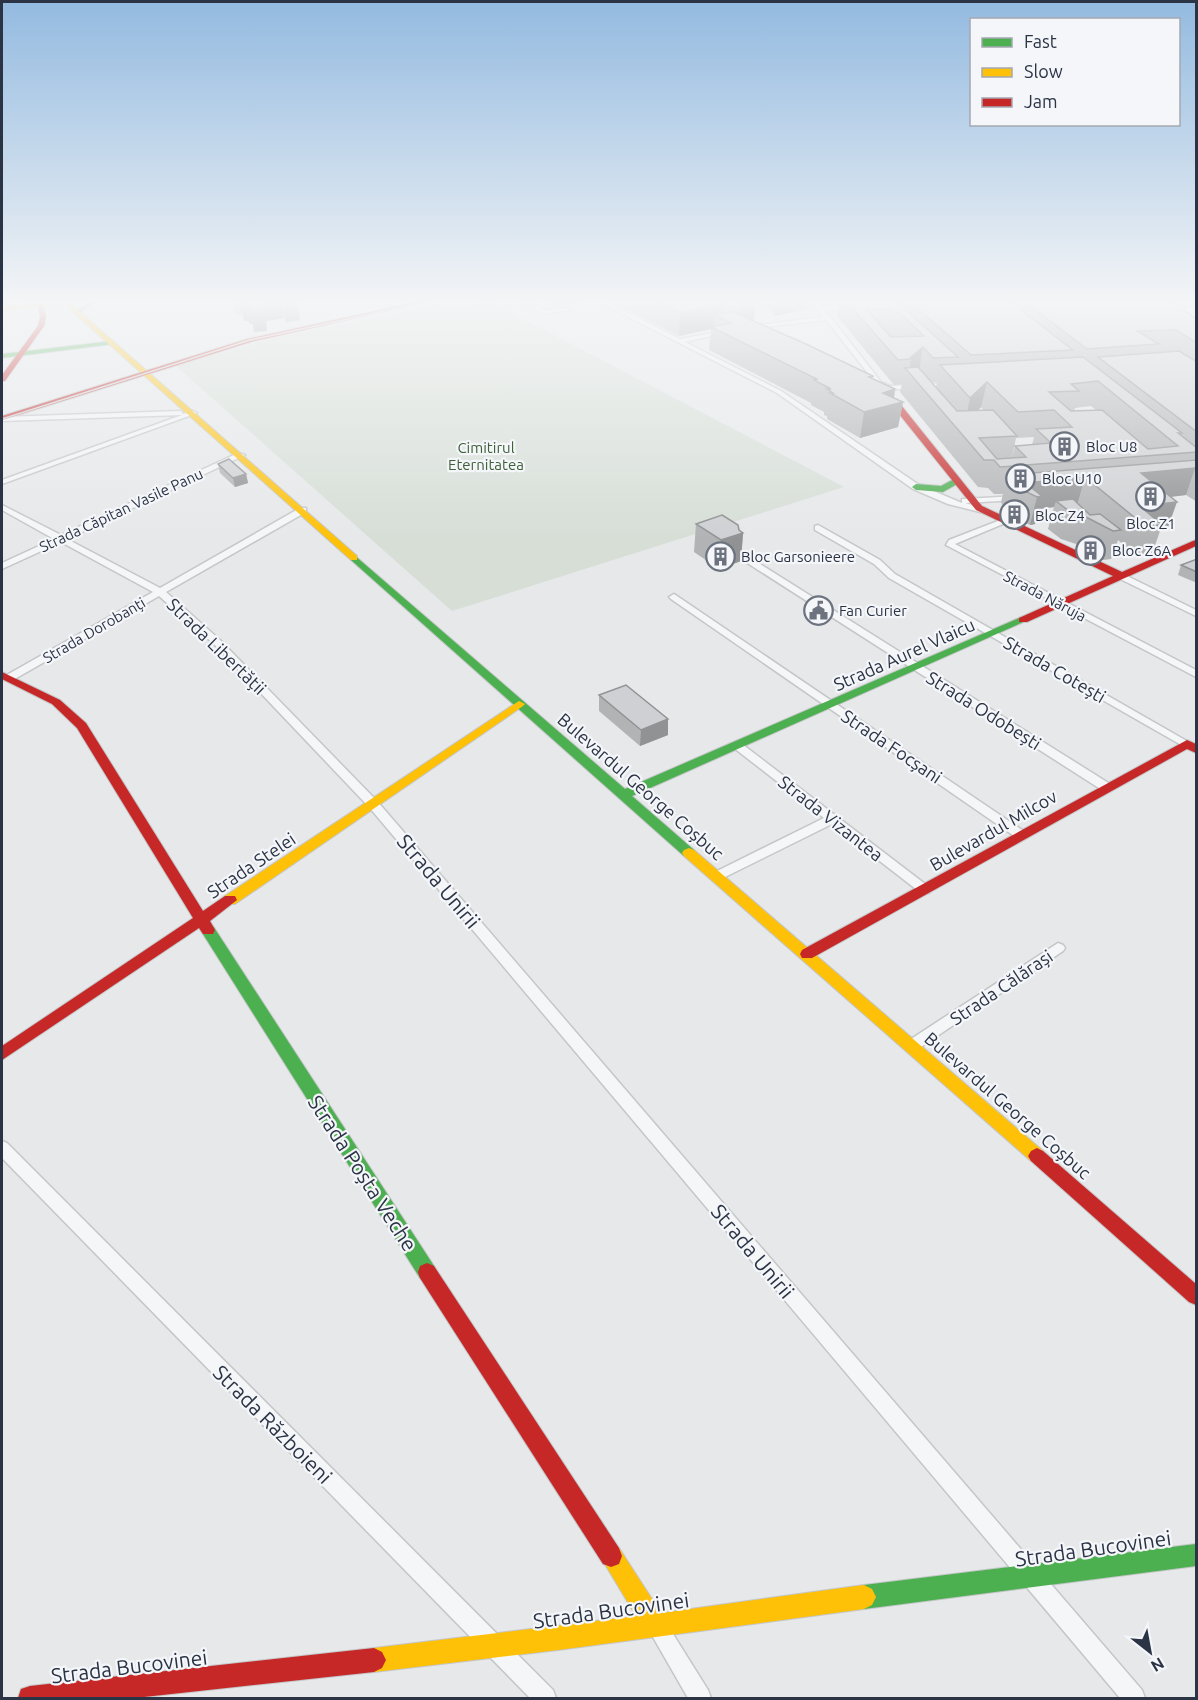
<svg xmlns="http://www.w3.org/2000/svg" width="1198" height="1700" viewBox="0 0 1198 1700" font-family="Ubuntu,sans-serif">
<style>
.green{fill:#d6ded6}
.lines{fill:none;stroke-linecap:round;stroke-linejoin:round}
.street-casing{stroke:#c4c6c8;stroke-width:3}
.fast-casing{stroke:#c4c6c8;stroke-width:2}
.slow-casing{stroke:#c4c6c8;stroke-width:2}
.jam-casing{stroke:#c4c6c8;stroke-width:2}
.street{fill:#f5f6f7;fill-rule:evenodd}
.fast{fill:#4caf50;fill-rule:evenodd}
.slow{fill:#ffc107;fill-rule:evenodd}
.jam{fill:#c62828;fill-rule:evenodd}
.tram{stroke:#cecfd2;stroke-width:1.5}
.wall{fill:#b1b3b5;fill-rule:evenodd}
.shaded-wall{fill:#909294}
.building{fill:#ced0d3;stroke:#909294;stroke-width:1.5;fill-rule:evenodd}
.labels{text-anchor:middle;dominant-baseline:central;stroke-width:4.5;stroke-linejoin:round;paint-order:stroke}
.far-poi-label{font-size:15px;fill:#2b3445;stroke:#f4f6f9;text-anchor:start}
.far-park-label{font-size:15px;fill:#3f6138;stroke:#f4f6f9}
.far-street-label{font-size:15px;fill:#2b3445;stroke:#f4f6f9}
.street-label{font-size:18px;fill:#2b3445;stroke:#f4f6f9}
.near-street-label{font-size:21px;fill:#2b3445;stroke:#f4f6f9}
</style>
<rect width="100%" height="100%" fill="#e6e8ea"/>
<polygon class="green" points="489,301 844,487 452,611 176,366 270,339 442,303 450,308"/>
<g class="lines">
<defs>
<g id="street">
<polygon points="521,301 528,301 545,310 567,308 570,310 544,314"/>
<polygon points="597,301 604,301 680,339 728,330 728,332 685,342 781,391 919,485 962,503 962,499 965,499 1016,496 1020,498 1016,500 965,503 987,509 988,511 984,513 948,504 913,489 777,393"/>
<polygon points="811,301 817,301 822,307 854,306 852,309 825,310 881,382 891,386 953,383 956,385 953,387 875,390 875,388 881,387 871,377 826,320 746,329 743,327 823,317"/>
<polygon points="1196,308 1196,312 1168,313 1165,311"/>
<polygon points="180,411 182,412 183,414 193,411 197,413 2,484 2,480 182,415 2,421 2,417"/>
<polygon points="238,453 245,455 67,539 160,588 300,508 306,508 306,512 166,592 220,640 377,801 1142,1690 1145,1698 1120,1698 369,807 214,644 159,596 13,680 5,680 5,676 153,592 61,542 2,569 2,563 54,539 2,510 2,505 61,535"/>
<polygon points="1003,519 1010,521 955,544 1196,670 1196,677 946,545 949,540"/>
<polygon points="818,525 880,560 895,574 1192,744 1191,746 1183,746 889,578 874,564 815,530 815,526"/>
<polygon points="741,552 1110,784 1112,787 1110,790 1102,790 738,557 738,553"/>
<polygon points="1121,573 1196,610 1196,616 1118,578 1117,576"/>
<polygon points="674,594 1025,832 1027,835 1025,838 1017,838 671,599 669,597"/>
<polygon points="738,743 742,744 929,887 931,890 929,893 921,893 832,824 721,879 713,879 711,876 713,873 824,818 734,748 733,746"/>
<polygon points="1058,943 1063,945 1065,948 1063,951 918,1049 913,1051 908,1049 906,1045 908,1041"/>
<polygon points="2,1141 7,1143 553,1690 556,1698 530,1698 2,1158"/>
<polygon points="656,1615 663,1618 708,1690 711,1698 688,1698 646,1625 649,1618"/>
</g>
<g id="fast">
<polygon points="42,301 50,301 42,306 38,306 38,304"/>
<polygon points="92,301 99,301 79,313 74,312"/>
<polygon points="112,341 114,342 114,344 2,358 2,354"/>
<polygon points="956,478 959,479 959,483 943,492 916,490 912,487 916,484 941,486"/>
<polygon points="354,555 625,789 1019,618 1023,617 1028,620 632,796 694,850 696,853 694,856 684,856 351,560 351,556"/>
<polygon points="208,925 213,926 434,1266 436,1272 434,1278 427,1281 420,1278 203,934 201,930 203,926"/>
<polygon points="1196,1544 1196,1566 864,1609 856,1605 852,1597 856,1589 864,1585"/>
</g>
<g id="slow">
<polygon points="59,301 79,301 71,304 357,556 357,560 351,560 64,304 2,311 2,307"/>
<polygon points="519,701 525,704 523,706 235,904 225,904 223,900 225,896"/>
<polygon points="689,848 694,850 1043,1151 1046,1156 1043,1161 1037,1164 1031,1161 684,856 682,853 684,850"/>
<polygon points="611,1545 619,1548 661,1613 864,1585 872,1589 876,1597 872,1605 864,1609 558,1650 374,1672 366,1668 362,1660 366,1652 374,1648 636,1616 600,1556 603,1548"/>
</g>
<g id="jam">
<polygon points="421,301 433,301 251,342 2,420 2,416 247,339"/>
<polygon points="38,304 43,305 46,317 44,326 5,381 2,381 2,375 38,326 40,317"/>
<polygon points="880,394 886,394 897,400 982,506 1122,572 1193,541 1196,540 1196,546 1027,622 1019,622 1019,618 1113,576 976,510 891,404 880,398"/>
<polygon points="2,672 60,700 86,723 203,911 225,896 235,896 237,900 210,921 215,930 213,934 203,934 199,928 2,1060 2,1046 193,918 77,728 52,704 2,679"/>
<polygon points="1187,740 1196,744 1196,753 1187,749 812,958 802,958 800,954 802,950"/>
<polygon points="1037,1148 1043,1151 1196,1284 1196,1305 1189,1302 1031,1161 1028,1156 1031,1151"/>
<polygon points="427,1263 434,1266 619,1548 622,1556 619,1564 611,1567 603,1564 420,1278 418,1272 420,1266"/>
<polygon points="374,1648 382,1652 386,1660 382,1668 374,1672 135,1698 18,1698 21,1689 30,1686"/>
</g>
</defs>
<use href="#street" class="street-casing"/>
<use href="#fast" class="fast-casing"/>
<use href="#slow" class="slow-casing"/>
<use href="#jam" class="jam-casing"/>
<use href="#street" class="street"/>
<use href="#fast" class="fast"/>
<use href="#slow" class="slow"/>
<use href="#jam" class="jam"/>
<polyline class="tram" points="2,419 250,340 432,301"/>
</g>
<g class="wall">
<polygon points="231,301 297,301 300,320 286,322 284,318 266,321 267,331 254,332 253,324 250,324 249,321 244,321 243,315 234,313"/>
<polygon points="542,301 586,301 553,307"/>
<polygon points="609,301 756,301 754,320 752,320 873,376 873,379 895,389 894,398 903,402 898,427 860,438 827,419 827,416 824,415 824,412 811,405 811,403 709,350 711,329 679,336"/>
<polygon points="763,301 808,301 807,309 774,316"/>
<path d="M 826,301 L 1169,301 L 1197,319 L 1197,502 L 1186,495 L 1171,497 L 1167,530 L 1160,531 L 1152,554 L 1135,555 L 1118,540 L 1111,559 L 1103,560 L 1076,544 L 1061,539 L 1048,529 L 1054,507 L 1039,509 L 1035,524 L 1030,525 L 1001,511 L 1002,504 L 1001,502 L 1003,494 L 994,494 L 988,488 L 978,487 L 900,392 L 902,384 L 894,385 L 837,316 L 838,304 L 830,304 ZM 932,382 L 937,382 L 936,387 ZM 1091,406 L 1096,410 L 1074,411 L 1075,408 ZM 981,407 L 984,411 L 978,411 ZM 1034,437 L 1032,445 L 1015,446 L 1012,458 L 1016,438 Z"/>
<polygon points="1171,301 1197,301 1197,306 1181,307"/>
<polygon points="218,464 246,474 248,483 235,487 220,473"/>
<polygon points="696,524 739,530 743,533 741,561 719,569 694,552"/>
<polygon points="1197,559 1197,583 1178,575 1181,565"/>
<polygon points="599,695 668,735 640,746 599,711"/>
</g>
<g class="shaded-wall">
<polygon points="240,301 281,301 284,318 266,321 267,331 254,332 253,324 250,324 249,321 244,321"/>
<polygon points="283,301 297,301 300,320 286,322"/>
<polygon points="553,301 586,301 553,307"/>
<polygon points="739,301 756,301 754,320 738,323"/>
<polygon points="775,301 808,301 807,309 774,316"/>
<polygon points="723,304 722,319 715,315 714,328 711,327 711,329 679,336 680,313"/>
<polygon points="923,347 919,371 909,373 911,359 910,358"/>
<polygon points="987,382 981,407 965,423 970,398"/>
<polygon points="895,389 893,404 903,402 898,427 860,438 864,412 883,393"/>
<polygon points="1195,468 1186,495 1132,501 1141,473"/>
<polygon points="246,474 248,483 235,487 233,478"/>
<polygon points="1085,477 1077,505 1056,501 1054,507 1039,509 1035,524 1030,525 1037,497 1025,483"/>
<polygon points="1177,502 1167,530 1160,531 1162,525 1140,506"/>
<polygon points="743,533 741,561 719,569 721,540"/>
<polygon points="668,719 668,735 640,746 641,730"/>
</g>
<g class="building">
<polygon points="245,301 262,301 263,308 250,309 249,302 245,302"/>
<polygon points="655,301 717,301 723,304 680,313"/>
<path d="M 846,301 L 896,301 L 958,357 L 933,358 L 923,347 L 910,358 L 911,359 L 898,360 ZM 866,309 L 890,309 L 895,313 L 900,313 L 924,336 L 891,337 Z"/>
<polygon points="909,301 1009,301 1073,350 971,355"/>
<polygon points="1024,301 1169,301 1197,319 1197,342 1195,342 1176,330 1137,331 1159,344 1087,349"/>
<polygon points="733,312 806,344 873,376 869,377 895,389 883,393 903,402 864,412 830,393 833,393 827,389 831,389 814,380 817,379 711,327 731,323 715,315"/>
<polygon points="1179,351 1197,362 1197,432 1098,357"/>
<path d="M 1083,357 L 1182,433 L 1178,433 L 1197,448 L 1197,452 L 1000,467 L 994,460 L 984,460 L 905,368 L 918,367 L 957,411 L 993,410 L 1017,436 L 979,438 L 997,459 L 1026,457 L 1015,446 L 1051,443 L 1036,429 L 1072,427 L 1054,410 L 1018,412 L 987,382 L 970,398 L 940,365 ZM 1098,381 L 1178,446 L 1148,449 L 1102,410 L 1071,411 L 1049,392 L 1079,391 L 1071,384 Z"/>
<polygon points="229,459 246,474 233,478 218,464"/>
<polygon points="1197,460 1197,469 1195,468 1141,473 1177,502 1140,506 1162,525 1145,526 1085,477 1025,483 1042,496 1037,497 1008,483 1015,482 1008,475"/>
<polygon points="1073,499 1090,515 1100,514 1121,530 1113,531 1084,516 1069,511 1056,501"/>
<polygon points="722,515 738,525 739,530 743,533 721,540 696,524"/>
<polygon points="1197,559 1197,572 1181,565"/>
<polygon points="626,685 668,719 641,730 599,695"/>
</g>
<linearGradient id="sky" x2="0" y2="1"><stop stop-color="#93bae0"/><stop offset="0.56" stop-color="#f4f5f6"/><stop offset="1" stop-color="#f4f5f6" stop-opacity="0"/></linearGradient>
<rect width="1198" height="539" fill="url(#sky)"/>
<defs>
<symbol id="building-ring" viewBox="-11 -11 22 22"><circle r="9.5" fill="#f4f6f9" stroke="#6c737f" stroke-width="1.5"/><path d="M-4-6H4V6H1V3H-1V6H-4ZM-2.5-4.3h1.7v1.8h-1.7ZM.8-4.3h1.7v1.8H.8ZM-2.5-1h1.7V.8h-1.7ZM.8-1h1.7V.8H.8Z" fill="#6c737f"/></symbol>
<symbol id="civic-ring" viewBox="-11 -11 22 22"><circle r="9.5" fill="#f4f6f9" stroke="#6c737f" stroke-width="1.5"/><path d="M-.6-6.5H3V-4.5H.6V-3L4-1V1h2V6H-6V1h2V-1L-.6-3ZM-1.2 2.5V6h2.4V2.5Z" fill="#6c737f"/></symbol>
</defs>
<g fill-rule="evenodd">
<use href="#building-ring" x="1048" y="430" width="33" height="33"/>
<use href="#building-ring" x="1004" y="462" width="33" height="33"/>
<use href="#building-ring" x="1134" y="480" width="33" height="33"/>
<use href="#building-ring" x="998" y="498" width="33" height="33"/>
<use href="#building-ring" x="1074" y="534" width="33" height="33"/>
<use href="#building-ring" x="704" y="540" width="33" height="33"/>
<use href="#civic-ring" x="802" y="594" width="33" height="33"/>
</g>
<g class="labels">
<g class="far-poi-label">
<text x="1086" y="446">Bloc U8</text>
<text x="1042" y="478">Bloc U10</text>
<text x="1035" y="515">Bloc Z4</text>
<text x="1151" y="523" text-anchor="middle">Bloc Z1</text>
<text x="1112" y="550">Bloc Z6A</text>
<text x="741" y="556">Bloc Garsonieere</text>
<text x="839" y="610">Fan Curier</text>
</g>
<g class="far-park-label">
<text x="486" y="447">Cimitirul<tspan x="486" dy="17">Eternitatea</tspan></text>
</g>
<g class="far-street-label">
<text transform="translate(121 510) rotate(-25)">Strada Căpitan Vasile Panu</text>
<text transform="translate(1045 596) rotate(28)">Strada Năruja</text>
<text transform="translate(94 630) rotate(-30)">Strada Dorobanți</text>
</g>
<g class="street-label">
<text transform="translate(217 646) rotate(44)">Strada Libertății</text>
<text transform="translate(904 654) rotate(-24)">Strada Aurel Vlaicu</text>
<text transform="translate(1055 669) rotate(30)">Strada Cotești</text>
<text transform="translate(984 710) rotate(32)">Strada Odobești</text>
<text transform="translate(892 746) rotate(34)">Strada Focșani</text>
<text transform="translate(641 786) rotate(41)">Bulevardul George Coșbuc</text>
<text transform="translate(831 818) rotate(38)">Strada Vizantea</text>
<text transform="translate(993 830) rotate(-30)">Bulevardul Milcov</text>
<text transform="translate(251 865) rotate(-34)">Strada Stelei</text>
<text transform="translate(1001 987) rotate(-34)">Strada Călărași</text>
<text transform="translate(1008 1105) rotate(41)">Bulevardul George Coșbuc</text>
</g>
<g class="near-street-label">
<text transform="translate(439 881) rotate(50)">Strada Unirii</text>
<text transform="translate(363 1173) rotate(57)">Strada Poșta Veche</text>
<text transform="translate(753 1251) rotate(50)">Strada Unirii</text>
<text transform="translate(273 1424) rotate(45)">Strada Războieni</text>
<text transform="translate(1093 1548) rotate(-8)">Strada Bucovinei</text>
<text transform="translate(611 1610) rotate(-8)">Strada Bucovinei</text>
<text transform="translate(129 1666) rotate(-7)">Strada Bucovinei</text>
</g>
</g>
<rect width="1198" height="1700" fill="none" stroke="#2b3445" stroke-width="6"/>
<rect x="970" y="18" width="210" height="108" fill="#f4f6f9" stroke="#a4a8b1" stroke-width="1.5"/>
<rect x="982" y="38" width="30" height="9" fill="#4caf50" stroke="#a4a8b1" stroke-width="1.5"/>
<text x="1024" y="48" font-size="18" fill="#2b3445">Fast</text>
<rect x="982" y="68" width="30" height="9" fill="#ffc107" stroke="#a4a8b1" stroke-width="1.5"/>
<text x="1024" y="78" font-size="18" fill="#2b3445">Slow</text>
<rect x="982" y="98" width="30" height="9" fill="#c62828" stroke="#a4a8b1" stroke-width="1.5"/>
<text x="1024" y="108" font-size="18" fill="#2b3445">Jam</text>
<g transform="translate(1150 1652) rotate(149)" stroke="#f4f6f9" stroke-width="4.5" paint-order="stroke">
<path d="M0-4.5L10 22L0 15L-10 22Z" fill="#2b3445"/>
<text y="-9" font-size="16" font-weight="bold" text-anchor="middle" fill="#2b3445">N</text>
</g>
</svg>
